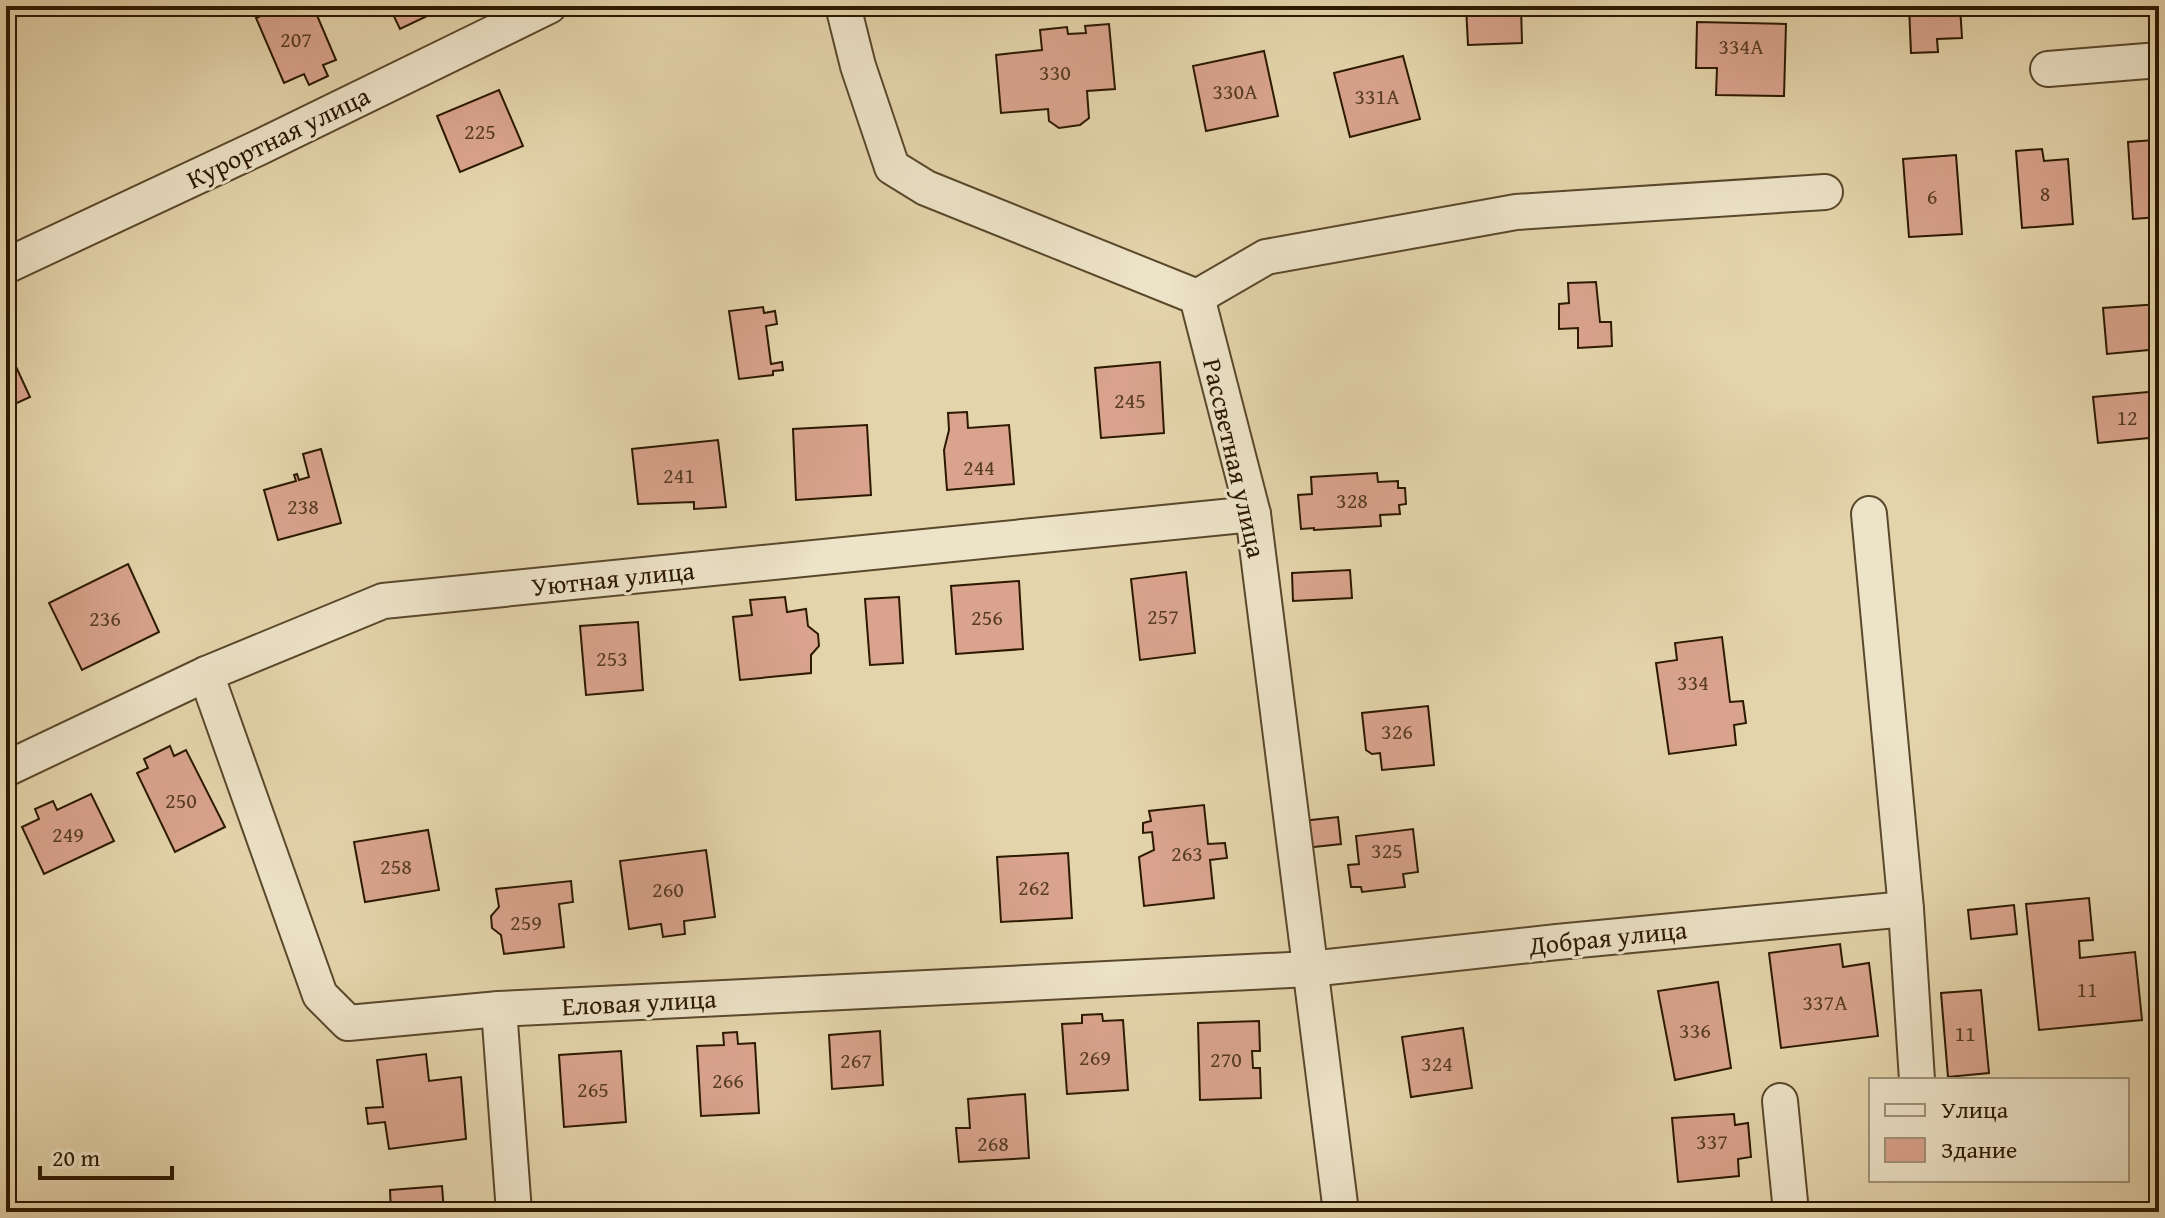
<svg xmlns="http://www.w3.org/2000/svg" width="2165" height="1218" viewBox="0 0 2165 1218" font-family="'Gentium Book Plus',serif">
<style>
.building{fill:#d9a38d;stroke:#2c1900;stroke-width:2}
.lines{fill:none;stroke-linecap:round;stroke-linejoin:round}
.minor-casing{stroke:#5a482b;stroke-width:38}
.minor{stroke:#ede3c8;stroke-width:34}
.labels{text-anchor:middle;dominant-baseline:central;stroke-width:6;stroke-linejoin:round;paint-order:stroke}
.number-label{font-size:22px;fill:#573c23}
.street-label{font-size:26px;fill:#2c1900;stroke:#ede3c8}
</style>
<rect width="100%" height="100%" fill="#e4d4ab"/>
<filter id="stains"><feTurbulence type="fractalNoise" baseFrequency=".0025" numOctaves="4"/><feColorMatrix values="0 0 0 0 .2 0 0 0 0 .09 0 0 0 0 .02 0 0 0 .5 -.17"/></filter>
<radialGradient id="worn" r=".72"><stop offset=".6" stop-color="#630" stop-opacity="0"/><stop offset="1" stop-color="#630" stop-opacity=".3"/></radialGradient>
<g class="building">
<polygon points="282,6 313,6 336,60 323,65 328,76 309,85 304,74 284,83 256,18"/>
<polygon points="389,6 448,6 400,29"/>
<polygon points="1466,6 1521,6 1522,43 1468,45"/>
<polygon points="1909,6 1960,6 1962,38 1937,39 1938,52 1911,53"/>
<polygon points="1697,22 1786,24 1784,96 1716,95 1717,68 1696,68"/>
<polygon points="1109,24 1115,89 1087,91 1089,118 1080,125 1059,128 1049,121 1048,109 1001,113 996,55 1042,50 1040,30 1067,27 1068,34 1086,33 1085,26"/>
<polygon points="1264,51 1278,116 1206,131 1193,66"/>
<polygon points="1403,56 1420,119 1350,137 1334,73"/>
<polygon points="499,90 523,146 460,172 437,116"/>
<polygon points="2154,140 2156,152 2159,151 2159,217 2133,219 2128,142"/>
<polygon points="2042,149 2044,161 2068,159 2073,224 2022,228 2016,151"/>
<polygon points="1956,155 1962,234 1909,237 1903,159"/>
<polygon points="1596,282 1600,322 1611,322 1612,346 1578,348 1578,328 1559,329 1559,304 1569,303 1568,283"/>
<polygon points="2159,304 2159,349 2107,354 2103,308"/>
<polygon points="763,307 764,313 775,311 777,324 766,326 771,364 782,362 783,370 773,371 773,375 739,379 729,311"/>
<polygon points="6,345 30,397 6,408"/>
<polygon points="1160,362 1164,433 1101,438 1095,368"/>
<polygon points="2159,391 2159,437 2098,443 2093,397"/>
<polygon points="967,412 968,428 1009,425 1014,484 947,490 944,450 949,430 948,413"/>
<polygon points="867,425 871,495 796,500 793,429"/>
<polygon points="718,440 726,507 694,509 694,502 638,504 632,449"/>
<polygon points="321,449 341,523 278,540 264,490 296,481 294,475 297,474 299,480 309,477 303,454"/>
<polygon points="1377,473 1378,482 1398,481 1398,488 1405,488 1406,504 1399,505 1400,514 1380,515 1381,526 1314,530 1314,528 1301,529 1298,495 1312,494 1311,477"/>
<polygon points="128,564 159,632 82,670 49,603"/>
<polygon points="1350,570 1352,598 1293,601 1292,573"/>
<polygon points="1186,572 1195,653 1140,660 1131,579"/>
<polygon points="1019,581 1023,649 956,654 951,586"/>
<polygon points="785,597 787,612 806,609 808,626 818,634 819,646 811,655 811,673 740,680 733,617 752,615 750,600"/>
<polygon points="899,597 903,663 870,665 865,599"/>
<polygon points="638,622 643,690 586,695 580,626"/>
<polygon points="1722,637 1730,702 1743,701 1746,723 1734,725 1736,745 1669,754 1656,663 1677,660 1675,643"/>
<polygon points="1428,706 1434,765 1382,770 1380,753 1372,754 1366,750 1362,713"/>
<polygon points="170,746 174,756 186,750 225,827 175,852 137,773 148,768 144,759"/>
<polygon points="91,794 114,841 44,874 22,827 39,819 35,809 53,801 57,810"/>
<polygon points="1204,805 1208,844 1225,843 1227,858 1210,860 1214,898 1144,906 1139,857 1154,850 1152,832 1143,833 1143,823 1151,821 1149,811"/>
<polygon points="1338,817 1341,844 1305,848 1302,821"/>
<polygon points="1413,829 1418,872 1403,874 1405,887 1362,892 1361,887 1351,887 1348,865 1359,864 1356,836"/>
<polygon points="428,830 439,890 365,902 354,842"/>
<polygon points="706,850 715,917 684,921 685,934 663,937 661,924 629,929 620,861"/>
<polygon points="1068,853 1072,918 1001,922 997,857"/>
<polygon points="571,881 573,902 559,904 564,947 504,954 501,935 492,928 491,916 499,907 496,889"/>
<polygon points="2089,898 2093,940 2079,941 2080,958 2135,952 2142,1020 2039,1030 2026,904"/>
<polygon points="2014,905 2017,934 1971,939 1968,910"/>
<polygon points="1840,944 1843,967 1869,963 1878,1036 1781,1048 1769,953"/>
<polygon points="1718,982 1731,1068 1675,1080 1658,991"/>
<polygon points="1981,990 1989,1073 1948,1077 1941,993"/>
<polygon points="1102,1014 1103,1021 1123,1020 1128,1090 1067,1094 1062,1024 1082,1023 1082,1015"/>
<polygon points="1259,1021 1260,1051 1252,1051 1253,1068 1260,1068 1261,1098 1200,1100 1198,1023"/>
<polygon points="1463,1028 1472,1088 1411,1097 1402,1037"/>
<polygon points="880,1031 883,1085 832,1089 829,1035"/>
<polygon points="737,1032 738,1044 755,1043 759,1113 701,1116 697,1046 724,1045 723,1033"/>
<polygon points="621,1051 626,1122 564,1127 559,1055"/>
<polygon points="426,1054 429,1081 461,1077 466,1139 389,1149 385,1122 368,1124 366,1108 383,1107 377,1060"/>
<polygon points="1025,1094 1029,1158 959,1162 956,1128 970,1128 968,1099"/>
<polygon points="1734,1114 1735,1125 1748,1123 1751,1157 1738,1159 1739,1176 1678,1182 1672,1118"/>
<polygon points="442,1186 444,1212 391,1212 390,1190"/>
</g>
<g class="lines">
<defs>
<g id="minor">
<polyline points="843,6 858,66 892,167 926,188 1197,297 1253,514 1341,1212"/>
<polyline points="2048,69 2159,60"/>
<polyline points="6,266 258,148 549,6"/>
<polyline points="1197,297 1266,257 1516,212 1825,192"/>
<polyline points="1869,514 1906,909 1917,1080"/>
<polyline points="206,674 320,995 348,1023 499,1009 1310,969 1557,942 1906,909"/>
<polyline points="6,769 206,674 383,601 1253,514"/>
<polyline points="499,1009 514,1212"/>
<polyline points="1780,1101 1791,1212"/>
</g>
</defs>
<use href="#minor" class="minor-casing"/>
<use href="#minor" class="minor"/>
</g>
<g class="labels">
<g class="number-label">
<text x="296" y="39">207</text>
<text x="1741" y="46">334А</text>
<text x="1055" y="72">330</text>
<text x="1235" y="91">330А</text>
<text x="1377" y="96">331А</text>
<text x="480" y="131">225</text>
<text x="2045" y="193">8</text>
<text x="1932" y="196">6</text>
<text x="1130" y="400">245</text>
<text x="2127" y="417">12</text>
<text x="979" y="467">244</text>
<text x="679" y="475">241</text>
<text x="1352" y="500">328</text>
<text x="303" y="506">238</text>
<text x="1163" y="616">257</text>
<text x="987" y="617">256</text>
<text x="105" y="618">236</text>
<text x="612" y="658">253</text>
<text x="1693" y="682">334</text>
<text x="1397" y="731">326</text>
<text x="181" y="800">250</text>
<text x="68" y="834">249</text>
<text x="1387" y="850">325</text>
<text x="1187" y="853">263</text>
<text x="396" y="866">258</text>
<text x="1034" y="887">262</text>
<text x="668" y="889">260</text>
<text x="526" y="922">259</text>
<text x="2087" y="989">11</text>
<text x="1825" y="1002">337А</text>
<text x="1695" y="1030">336</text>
<text x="1965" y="1033">11</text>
<text x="1095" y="1057">269</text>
<text x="1226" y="1059">270</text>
<text x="856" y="1060">267</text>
<text x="1437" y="1063">324</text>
<text x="728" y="1080">266</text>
<text x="593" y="1089">265</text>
<text x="1712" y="1141">337</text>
<text x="993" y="1143">268</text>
</g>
<g class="street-label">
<text transform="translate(278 137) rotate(-26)">Курортная улица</text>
<text transform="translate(1235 458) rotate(77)">Рассветная улица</text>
<text transform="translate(613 578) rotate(-6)">Уютная улица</text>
<text transform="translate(1608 937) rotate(-6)">Добрая улица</text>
<text transform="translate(639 1002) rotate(-3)">Еловая улица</text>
</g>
</g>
<rect width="2165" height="1218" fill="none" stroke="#e4d4ab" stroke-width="32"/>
<rect x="8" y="8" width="2149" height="1202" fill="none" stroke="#2c1900" stroke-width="4"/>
<rect x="16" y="16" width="2133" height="1186" fill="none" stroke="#2c1900" stroke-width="2"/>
<rect x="1869" y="1078" width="260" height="104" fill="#ede3c8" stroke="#a09278" stroke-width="2"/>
<rect x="1885" y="1104" width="40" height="12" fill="#ede3c8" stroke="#a09278" stroke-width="2"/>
<text x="1941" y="1118" font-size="24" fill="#2c1900">Улица</text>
<rect x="1885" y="1138" width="40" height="24" fill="#d9a38d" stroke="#a09278" stroke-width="2"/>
<text x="1941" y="1158" font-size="24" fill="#2c1900">Здание</text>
<path d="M40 1166v12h132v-12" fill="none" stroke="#2c1900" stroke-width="4"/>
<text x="52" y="1166" font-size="24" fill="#2c1900" stroke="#ede3c8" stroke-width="6" paint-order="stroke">20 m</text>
<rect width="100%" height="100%" filter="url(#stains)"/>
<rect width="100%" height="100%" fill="url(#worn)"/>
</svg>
